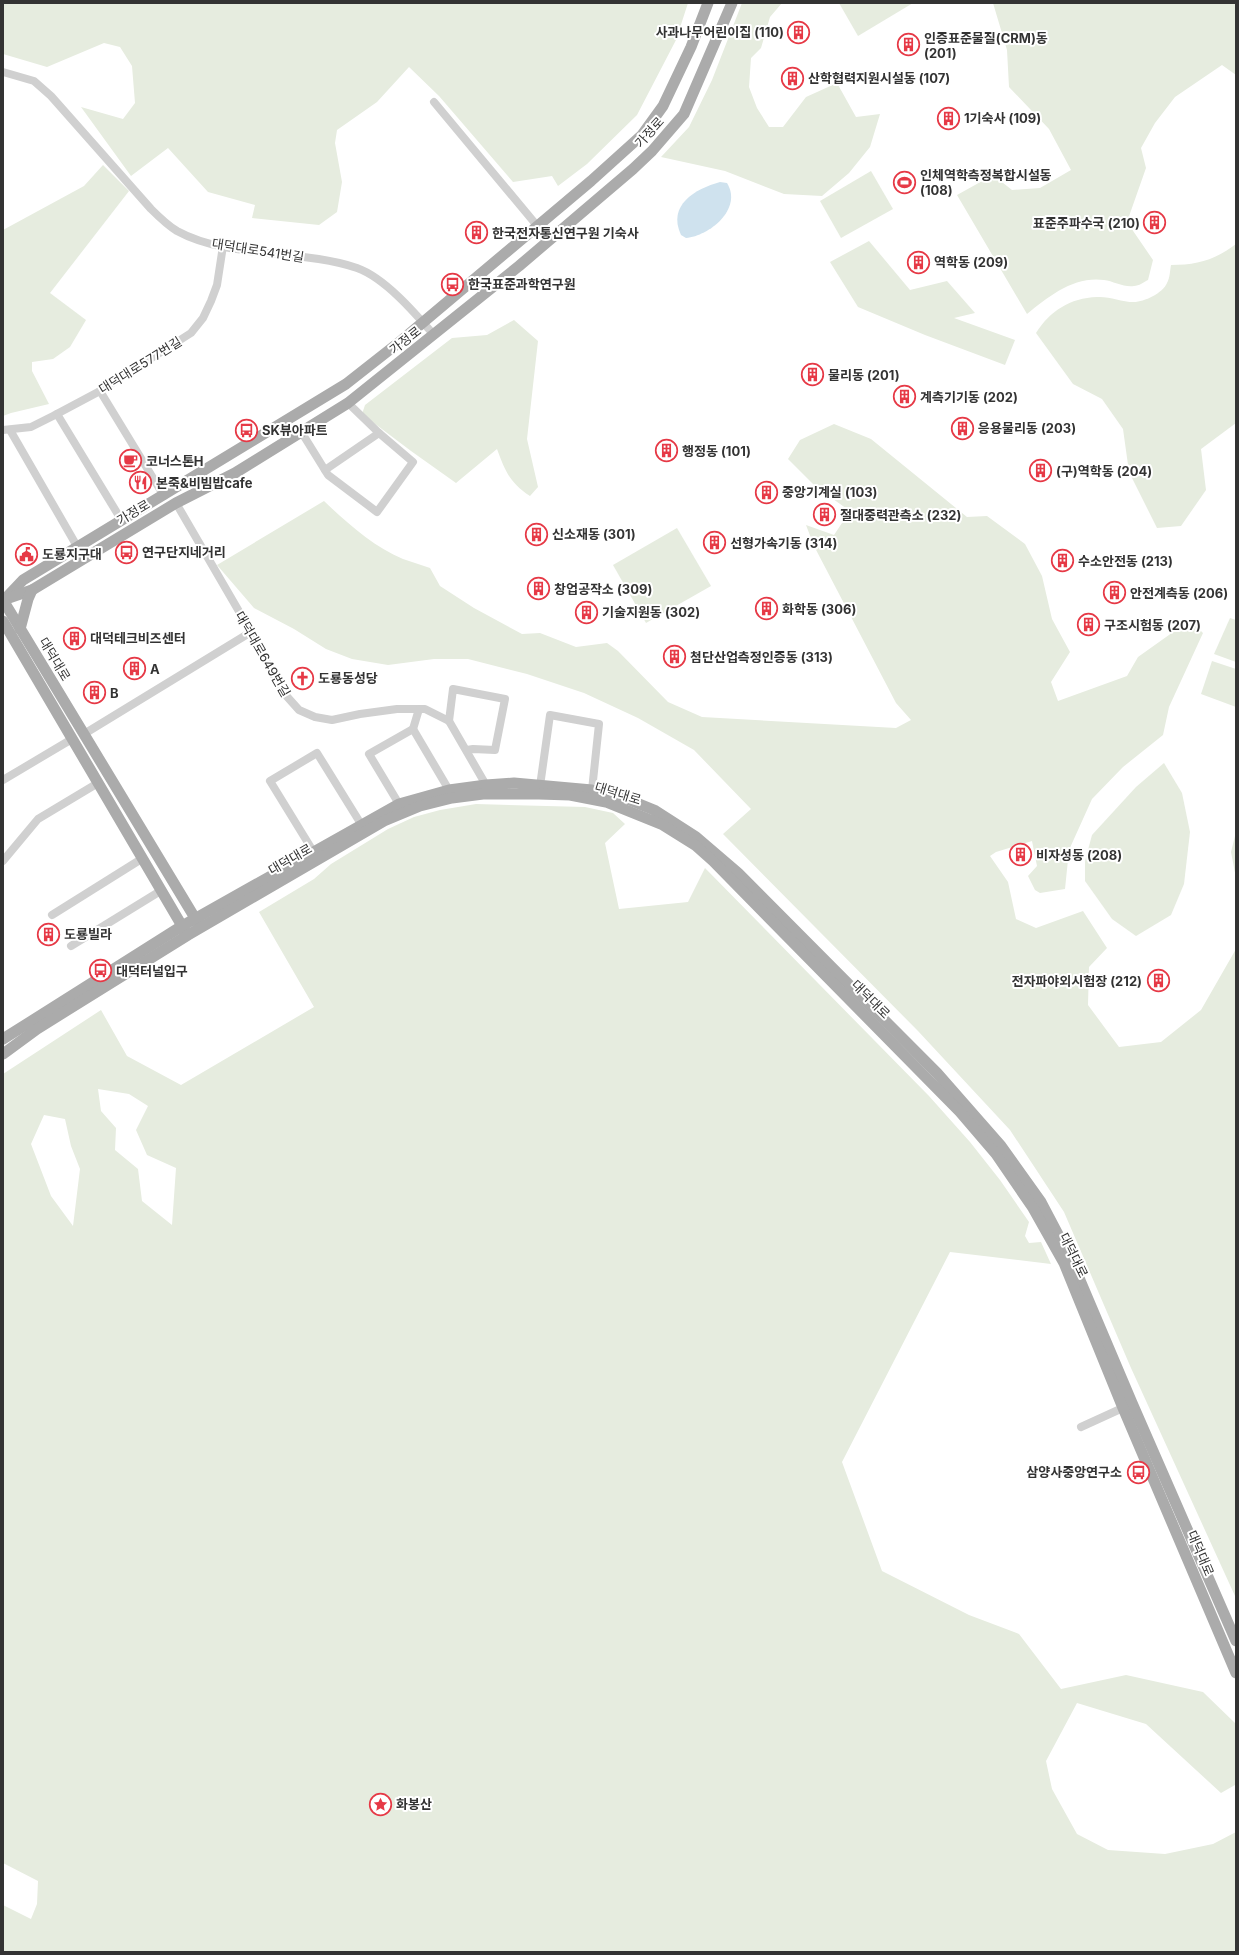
<svg xmlns="http://www.w3.org/2000/svg" width="1239" height="1955" viewBox="0 0 1239 1955" font-family="Inter,'Noto Sans KR',sans-serif">
<style>
.green{fill:#e6ecdf;fill-rule:evenodd}
.water{fill:#cfe2ee}
.lines{fill:none;stroke-linecap:round;stroke-linejoin:round}
.minor{stroke:#d0d0d0;stroke-width:8}
.major{stroke:#ababab;stroke-width:11}
.labels{text-anchor:middle;dominant-baseline:central;stroke-width:4;stroke-linejoin:round;paint-order:stroke}
.poi-label{font-size:13px;font-weight:bold;fill:#333;stroke:#fff;text-anchor:start}
.street-label{font-size:13px;fill:#333;stroke:#fff}
</style>
<rect width="100%" height="100%" fill="#fff"/>
<g class="green">
<polygon points="3,3 688,3 676,40 637,115 587,164 558,186 552,176 513,182 439,96 409,67 377,102 337,130 335,143 342,182 337,212 319,225 252,218 255,205 208,192 168,148 131,176 81,107 123,119 135,103 132,66 120,47 104,43 47,67 3,54"/>
<polygon points="742,3 782,3 770,17 761,48 751,58 749,87 757,108 769,127 783,127 806,97 837,83 856,117 880,114 870,147 849,173 822,196 784,194 725,171 661,157 689,127 712,80"/>
<polygon points="839,3 913,3 858,36"/>
<path d="M 993,3 L 1236,3 L 1236,75 L 1222,65 L 1175,97 L 1155,123 L 1141,148 L 1146,168 L 1127,222 L 1153,260 L 1148,280 C 1144,282 1139,286 1134,286 C 1125,288 1113,281 1104,280 C 1074,276 1049,296 1027,314 L 957,195 L 993,175 L 1012,190 L 1040,188 L 1071,170 L 1049,129 L 1009,87 L 1007,50 Z"/>
<polygon points="103,165 129,191 50,293 86,320 70,347 53,359 32,362 32,371 49,404 11,413 3,416 3,230 84,186"/>
<polygon points="871,171 893,209 841,238 820,201"/>
<polygon points="869,241 910,290 947,281 975,313 954,318 1015,340 1005,365 925,335 858,307 830,262"/>
<path d="M 1236,244 L 1236,423 L 1201,449 L 1206,490 L 1181,526 L 1157,528 L 1129,472 L 1123,429 L 1102,399 L 1073,384 L 1036,333 C 1050,311 1070,298 1097,297 C 1109,296 1121,302 1134,302 C 1144,302 1163,293 1167,283 C 1170,278 1170,270 1171,265 C 1197,265 1215,260 1236,244 Z"/>
<path d="M 514,320 L 538,341 L 527,439 L 538,487 L 530,496 C 510,483 505,471 497,449 L 456,483 L 411,451 L 362,414 L 365,405 L 452,338 L 487,335 Z"/>
<path d="M 834,424 L 871,439 L 967,517 L 987,516 L 1025,544 L 1042,576 L 1052,619 L 1070,652 L 1051,682 L 1058,701 L 1127,676 L 1138,657 L 1190,620 L 1203,633 L 1169,707 L 1163,735 L 1123,767 L 1092,799 L 1069,850 L 1065,889 L 1040,893 L 1035,890 L 1028,876 L 1037,866 L 1032,841 L 996,852 L 990,856 L 1008,882 L 1016,919 L 1036,928 L 1083,911 L 1107,948 L 1089,967 L 1088,1005 L 1119,1047 L 1161,1042 L 1201,1010 L 1236,949 L 1235,1596 L 1131,1368 L 1064,1212 L 1010,1130 L 918,1031 L 723,834 L 751,809 L 694,750 L 638,718 L 584,693 L 527,674 L 468,659 L 434,659 L 388,665 L 352,659 L 326,649 L 294,629 L 254,608 L 217,565 L 324,501 C 347,523 374,547 403,559 C 412,562 421,565 430,568 L 440,586 L 474,608 L 522,634 L 540,633 L 576,647 L 607,643 L 618,651 L 668,702 L 702,717 L 896,728 L 911,720 L 896,703 L 814,546 L 806,525 L 834,535 L 850,511 L 816,487 L 788,459 L 800,440 Z"/>
<polygon points="677,528 711,586 646,623 613,565"/>
<polygon points="1230,618 1236,620 1236,662 1214,654"/>
<polygon points="1212,661 1236,669 1236,707 1201,694"/>
<polygon points="1164,763 1182,793 1190,832 1184,884 1171,915 1136,936 1112,919 1085,881 1085,861 1092,835 1136,787"/>
<path d="M 476,804 L 585,807 L 613,813 L 625,824 L 605,843 L 619,909 L 688,902 L 705,868 L 929,1096 L 970,1142 L 1000,1180 L 1029,1222 L 1025,1236 L 1029,1243 L 1041,1242 L 1051,1264 L 950,1252 L 842,1462 L 882,1571 L 969,1615 L 1019,1634 L 1061,1689 L 1126,1675 L 1203,1692 L 1236,1724 L 1236,1787 L 1235,1785 L 1221,1793 L 1146,1724 L 1077,1703 L 1046,1761 L 1052,1789 L 1077,1834 L 1108,1850 L 1165,1854 L 1213,1844 L 1236,1832 L 1236,1952 L 3,1952 L 3,1905 L 31,1919 L 37,1904 L 38,1881 L 3,1863 L 3,1074 L 101,1010 L 127,1056 L 181,1085 L 314,1007 L 259,912 L 314,879 L 331,864 L 388,829 L 414,817 L 440,810 ZM 98,1089 L 129,1094 L 148,1106 L 136,1130 L 147,1155 L 176,1168 L 172,1225 L 142,1201 L 138,1169 L 115,1150 L 116,1128 L 101,1111 ZM 44,1115 L 65,1119 L 71,1146 L 80,1169 L 73,1226 L 51,1196 L 31,1144 Z"/>
<polygon points="1236,832 1236,878 1231,852"/>
</g>
<path class="water" d="M 720,182 L 727,183 C 743,209 709,236 686,238 L 681,235 C 667,205 695,189 720,182 Z"/>
<g class="lines">
<g class="minor">
<path d="M 3,72 L 34,81 L 51,96 L 151,209 C 159,217 167,225 177,231 C 228,259 301,249 357,268 C 385,278 415,313 434,335"/>
<polyline points="434,102 534,222 547,242"/>
<polyline points="100,391 164,496"/>
<polyline points="57,414 122,521"/>
<polyline points="3,430 31,427 53,416 100,391 191,333 203,318 211,301 217,285 223,246"/>
<polyline points="10,430 78,548"/>
<polyline points="302,433 328,475 377,512 413,462 379,433 348,403"/>
<polyline points="325,470 379,433"/>
<polyline points="176,503 251,632 282,691 299,710 315,717 332,720 360,714 397,709 425,709 449,721 486,785"/>
<polyline points="449,721 453,689 505,699 495,750 473,749 467,750"/>
<polyline points="413,729 419,709"/>
<polyline points="84,734 251,632"/>
<polyline points="3,780 72,739"/>
<polyline points="540,786 550,715 599,724 592,790"/>
<polyline points="399,804 369,754 413,729 449,790"/>
<polyline points="313,851 270,781 317,753 361,824"/>
<polyline points="3,861 38,819 98,783"/>
<polyline points="52,915 143,858"/>
<polyline points="71,946 162,890"/>
<polyline points="1081,1427 1127,1406"/>
</g>
<g class="major">
<polyline points="5,599 23,580 346,384 402,340 591,181 642,135 663,106 691,47 708,3"/>
<polyline points="3,600 32,590 176,503 235,473 348,403 519,266 633,169 652,151 684,114 732,3"/>
<polyline points="3,600 198,923"/>
<polyline points="3,621 185,931"/>
<polyline points="20,629 28,599 32,590"/>
<polyline points="3,1039 182,926 399,804 449,790 486,785 514,783 592,790 627,799 654,810 696,837 738,873 937,1073 1001,1146 1041,1202 1071,1259 1132,1403 1236,1641"/>
<polyline points="3,1054 37,1029 188,935 384,821 420,806 452,798 483,794 539,794 570,795 606,802 663,825 695,845 713,861 960,1112 996,1154 1033,1208 1064,1263 1123,1408 1236,1673"/>
</g>
</g>
<defs>
<symbol id="building-ring" viewBox="-11 -11 22 22"><circle r="9.5" fill="#fff" stroke="#e63946" stroke-width="1.5"/><path d="M-4-6H4V6H1V3H-1V6H-4ZM-2.5-4.3h1.7v1.8h-1.7ZM.8-4.3h1.7v1.8H.8ZM-2.5-1h1.7V.8h-1.7ZM.8-1h1.7V.8H.8Z" fill="#e63946"/></symbol>
<symbol id="stadium-ring" viewBox="-11 -11 22 22"><circle r="9.5" fill="#fff" stroke="#e63946" stroke-width="1.5"/><path d="M0-5a6.5 5 0 1 0 0 10a6.5 5 0 1 0 0-10ZM-3.5-1.8h7v3.6h-7Z" fill="#e63946"/></symbol>
<symbol id="bus-ring" viewBox="-11 -11 22 22"><circle r="9.5" fill="#fff" stroke="#e63946" stroke-width="1.5"/><path d="M-5-6H5V4H4V6H2V4H-2V6H-4V4H-5ZM-3.5-4V0h7V-4ZM-3.5 1.2v1.5H-2V1.2ZM2 1.2v1.5H3.5V1.2Z" fill="#e63946"/></symbol>
<symbol id="cafe-ring" viewBox="-11 -11 22 22"><circle r="9.5" fill="#fff" stroke="#e63946" stroke-width="1.5"/><path d="M-5.5-4.5H6V0H3Q3 3.5 0 3.5H-2.5Q-5.5 3.5-5.5 0ZM3-3.2v2h1.7v-2ZM-6 4.5H4V6H-6Z" fill="#e63946"/></symbol>
<symbol id="restaurant-ring" viewBox="-11 -11 22 22"><circle r="9.5" fill="#fff" stroke="#e63946" stroke-width="1.5"/><path d="M-5-6h1v4h1v-4h1v4h1v-4h1v5L-1.5 .5V6h-2V.5L-5-1ZM5-6V6H3V1.5H1.5Q1.5-4 5-6Z" fill="#e63946"/></symbol>
<symbol id="civic-ring" viewBox="-11 -11 22 22"><circle r="9.5" fill="#fff" stroke="#e63946" stroke-width="1.5"/><path d="M-.6-6.5H3V-4.5H.6V-3L4-1V1h2V6H-6V1h2V-1L-.6-3ZM-1.2 2.5V6h2.4V2.5Z" fill="#e63946"/></symbol>
<symbol id="church-ring" viewBox="-11 -11 22 22"><circle r="9.5" fill="#fff" stroke="#e63946" stroke-width="1.5"/><path d="M-1.2-6h2.4v3.5h3.3v2.4h-3.3V6h-2.4V-.1h-3.3v-2.4h3.3Z" fill="#e63946"/></symbol>
<symbol id="sight-ring" viewBox="-11 -11 22 22"><circle r="9.5" fill="#fff" stroke="#e63946" stroke-width="1.5"/><path d="M0-6L1.8-2.2L6-1.7L2.9 1.2L3.7 5.4L0 3.3L-3.7 5.4L-2.9 1.2L-6-1.7L-1.8-2.2Z" fill="#e63946"/></symbol>
</defs>
<g fill-rule="evenodd">
<use href="#building-ring" x="786" y="20" width="25" height="25"/>
<use href="#building-ring" x="896" y="32" width="25" height="25"/>
<use href="#building-ring" x="780" y="66" width="25" height="25"/>
<use href="#building-ring" x="936" y="106" width="25" height="25"/>
<use href="#stadium-ring" x="892" y="170" width="25" height="25"/>
<use href="#building-ring" x="1142" y="210" width="25" height="25"/>
<use href="#building-ring" x="464" y="220" width="25" height="25"/>
<use href="#building-ring" x="906" y="250" width="25" height="25"/>
<use href="#bus-ring" x="440" y="272" width="25" height="25"/>
<use href="#building-ring" x="800" y="362" width="25" height="25"/>
<use href="#building-ring" x="892" y="384" width="25" height="25"/>
<use href="#building-ring" x="950" y="416" width="25" height="25"/>
<use href="#bus-ring" x="234" y="418" width="25" height="25"/>
<use href="#building-ring" x="654" y="438" width="25" height="25"/>
<use href="#cafe-ring" x="118" y="448" width="25" height="25"/>
<use href="#building-ring" x="1028" y="458" width="25" height="25"/>
<use href="#restaurant-ring" x="128" y="470" width="25" height="25"/>
<use href="#building-ring" x="754" y="480" width="25" height="25"/>
<use href="#building-ring" x="812" y="502" width="25" height="25"/>
<use href="#building-ring" x="524" y="522" width="25" height="25"/>
<use href="#building-ring" x="702" y="530" width="25" height="25"/>
<use href="#bus-ring" x="114" y="540" width="25" height="25"/>
<use href="#civic-ring" x="14" y="542" width="25" height="25"/>
<use href="#building-ring" x="1050" y="548" width="25" height="25"/>
<use href="#building-ring" x="526" y="576" width="25" height="25"/>
<use href="#building-ring" x="1102" y="580" width="25" height="25"/>
<use href="#building-ring" x="754" y="596" width="25" height="25"/>
<use href="#building-ring" x="574" y="600" width="25" height="25"/>
<use href="#building-ring" x="1076" y="612" width="25" height="25"/>
<use href="#building-ring" x="62" y="626" width="25" height="25"/>
<use href="#building-ring" x="662" y="644" width="25" height="25"/>
<use href="#building-ring" x="122" y="656" width="25" height="25"/>
<use href="#church-ring" x="290" y="666" width="25" height="25"/>
<use href="#building-ring" x="82" y="680" width="25" height="25"/>
<use href="#building-ring" x="1008" y="842" width="25" height="25"/>
<use href="#building-ring" x="36" y="922" width="25" height="25"/>
<use href="#bus-ring" x="88" y="958" width="25" height="25"/>
<use href="#building-ring" x="1146" y="968" width="25" height="25"/>
<use href="#bus-ring" x="1126" y="1460" width="25" height="25"/>
<use href="#sight-ring" x="368" y="1792" width="25" height="25"/>
</g>
<g class="labels">
<g class="poi-label">
<text x="784" y="32" text-anchor="end">사과나무어린이집 (110)</text>
<text x="924" y="38">인증표준물질(CRM)동<tspan x="924" dy="15">(201)</tspan></text>
<text x="808" y="78">산학협력지원시설동 (107)</text>
<text x="964" y="118">1기숙사 (109)</text>
<text x="920" y="175">인체역학측정복합시설동<tspan x="920" dy="15">(108)</tspan></text>
<text x="1140" y="223" text-anchor="end">표준주파수국 (210)</text>
<text x="492" y="233">한국전자통신연구원 기숙사</text>
<text x="934" y="262">역학동 (209)</text>
<text x="468" y="284">한국표준과학연구원</text>
<text x="828" y="375">물리동 (201)</text>
<text x="920" y="397">계측기기동 (202)</text>
<text x="978" y="428">응용물리동 (203)</text>
<text x="262" y="430">SK뷰아파트</text>
<text x="682" y="451">행정동 (101)</text>
<text x="146" y="461">코너스톤H</text>
<text x="1056" y="471">(구)역학동 (204)</text>
<text x="156" y="483">본죽&amp;비빔밥cafe</text>
<text x="782" y="492">중앙기계실 (103)</text>
<text x="840" y="515">절대중력관측소 (232)</text>
<text x="552" y="534">신소재동 (301)</text>
<text x="730" y="543">선형가속기동 (314)</text>
<text x="142" y="552">연구단지네거리</text>
<text x="42" y="554">도룡지구대</text>
<text x="1078" y="561">수소안전동 (213)</text>
<text x="554" y="589">창업공작소 (309)</text>
<text x="1130" y="593">안전계측동 (206)</text>
<text x="782" y="609">화학동 (306)</text>
<text x="602" y="612">기술지원동 (302)</text>
<text x="1104" y="625">구조시험동 (207)</text>
<text x="90" y="638">대덕테크비즈센터</text>
<text x="690" y="657">첨단산업측정인증동 (313)</text>
<text x="150" y="669">A</text>
<text x="318" y="678">도룡동성당</text>
<text x="110" y="693">B</text>
<text x="1036" y="855">비자성동 (208)</text>
<text x="64" y="934">도룡빌라</text>
<text x="116" y="971">대덕터널입구</text>
<text x="1142" y="981" text-anchor="end">전자파야외시험장 (212)</text>
<text x="1122" y="1472" text-anchor="end">삼양사중앙연구소</text>
<text x="396" y="1804">화봉산</text>
</g>
<g class="street-label">
<text transform="translate(649 132) rotate(-48)">가정로</text>
<text transform="translate(258 250) rotate(9)">대덕대로541번길</text>
<text transform="translate(405 340) rotate(-38)">가정로</text>
<text transform="translate(140 365) rotate(-32)">대덕대로577번길</text>
<text transform="translate(133 512) rotate(-31)">가정로</text>
<text transform="translate(263 654) rotate(60)">대덕대로649번길</text>
<text transform="translate(55 659) rotate(59)">대덕대로</text>
<text transform="translate(618 793) rotate(17)">대덕대로</text>
<text transform="translate(290 859) rotate(-30)">대덕대로</text>
<text transform="translate(871 999) rotate(45)">대덕대로</text>
<text transform="translate(1074 1255) rotate(64)">대덕대로</text>
<text transform="translate(1201 1553) rotate(67)">대덕대로</text>
</g>
</g>
<rect width="1239" height="1955" fill="none" stroke="#333333" stroke-width="8"/>
</svg>
